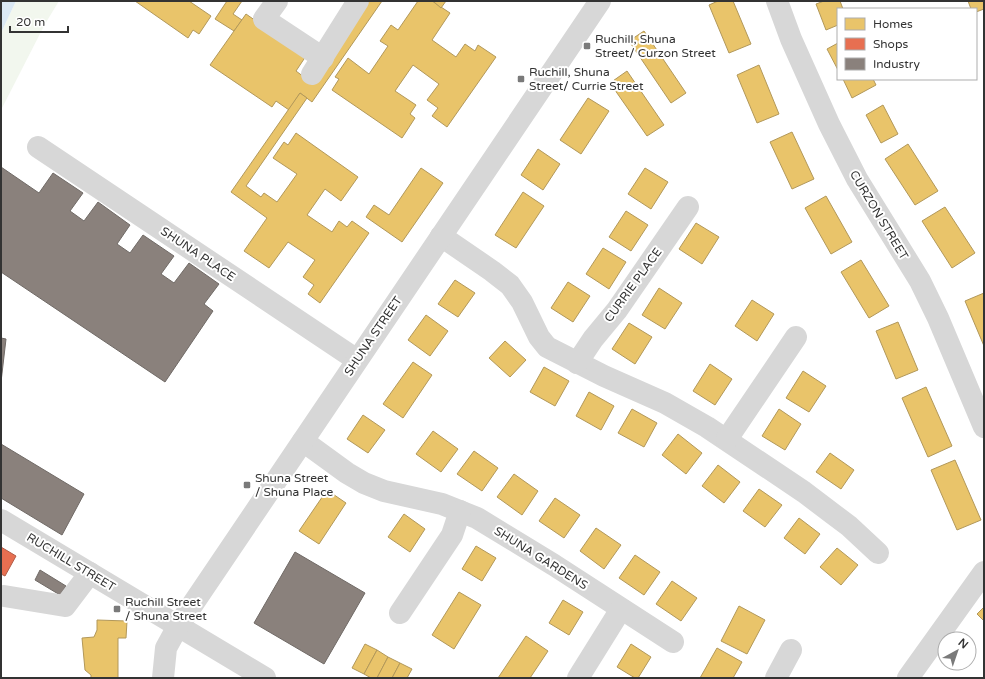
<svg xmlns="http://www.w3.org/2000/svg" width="985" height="679" viewBox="0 0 985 679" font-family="'Varela Round',sans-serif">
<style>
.green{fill:#f2f7ee}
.water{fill:#dbe9f4}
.homes{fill:#e9c46a;stroke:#b2985a}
.shops{fill:#e76f51;stroke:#b15d48}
.industry{fill:#8a817c;stroke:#706a66}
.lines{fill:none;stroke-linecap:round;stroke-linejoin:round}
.minor{stroke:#d7d7d7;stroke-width:22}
.poi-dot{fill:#7a7a7a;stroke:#fff;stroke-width:1.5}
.labels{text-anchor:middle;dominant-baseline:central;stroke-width:4;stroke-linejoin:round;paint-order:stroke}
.poi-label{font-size:12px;fill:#333;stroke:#fff;text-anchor:start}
.street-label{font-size:12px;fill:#333;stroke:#fff}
</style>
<rect width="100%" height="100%" fill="#fff"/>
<polygon class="green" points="16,1 59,1 45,24 1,110 1,33"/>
<polygon class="water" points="1,1 16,1 1,33"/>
<g class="homes">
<polygon points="135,1 189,1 211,16 199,34 193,30 188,38"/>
<polygon points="227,1 242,1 233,14 242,20 234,31 215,19"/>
<polygon points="369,1 382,1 312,102 300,93 289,110 276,101 272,107 210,65 246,14 306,56 296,71 312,83"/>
<polygon points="418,1 432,1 450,13 432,40 456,57 465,44 475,51 478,45 496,57 447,127 432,116 438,108 427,100 439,84 413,65 395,91 416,105 410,114 415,118 402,138 332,90 339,79 335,77 348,58 369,74 388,46 380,41 391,25 398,30"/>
<polygon points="435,1 446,1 441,8 434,2"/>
<polygon points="718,1 733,1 751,44 729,53 709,5"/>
<polygon points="824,1 840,1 843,9 838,9 838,25 826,30 816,4"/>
<polygon points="968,1 984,1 984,9 976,12 976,9 971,9"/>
<polygon points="644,31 686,93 671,103 629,41"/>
<polygon points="838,43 838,70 827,49"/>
<polygon points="759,65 779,114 757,123 737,75"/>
<polygon points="627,71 664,125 647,136 610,83"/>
<polygon points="843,79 873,79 876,85 852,98"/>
<polygon points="300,93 307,98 246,186 261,197 264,193 277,202 297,174 273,158 284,142 288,145 296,133 358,177 341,201 325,189 307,215 332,232 339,221 347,227 352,221 369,233 320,303 308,294 314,285 303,277 315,260 288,242 269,268 244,251 267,218 231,192"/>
<polygon points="588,98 609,111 581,154 560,140"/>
<polygon points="883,105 898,134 881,143 866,115"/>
<polygon points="792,132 814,179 792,189 770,142"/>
<polygon points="908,144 938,191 915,205 885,159"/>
<polygon points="538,149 560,164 543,190 521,175"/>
<polygon points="421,168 443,183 402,242 366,217 374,205 389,215"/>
<polygon points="645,168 668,182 651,209 628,194"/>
<polygon points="523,192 544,206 516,248 495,235"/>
<polygon points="826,196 852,242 831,254 805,208"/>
<polygon points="945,207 975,253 952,268 922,221"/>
<polygon points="626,211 648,225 631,251 609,237"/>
<polygon points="696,223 719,237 702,264 679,249"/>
<polygon points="603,248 626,262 609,289 586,274"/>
<polygon points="861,260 889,306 869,318 841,272"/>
<polygon points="455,280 475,293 458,317 438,304"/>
<polygon points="568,282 590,296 573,322 551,308"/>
<polygon points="659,288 682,303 665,329 642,315"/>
<polygon points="984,293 984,346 965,301"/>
<polygon points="752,300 774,314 757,341 735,326"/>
<polygon points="426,315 448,331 430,356 408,340"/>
<polygon points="898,322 918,370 896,379 876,331"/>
<polygon points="629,323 652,337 635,364 612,349"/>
<polygon points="505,341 526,360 510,377 489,358"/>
<polygon points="413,362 432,375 403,418 383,404"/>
<polygon points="710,364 732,379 715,405 693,391"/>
<polygon points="544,367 569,381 555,406 530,392"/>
<polygon points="803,371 826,386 809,412 786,398"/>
<polygon points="926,387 952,446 928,457 902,398"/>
<polygon points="589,392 614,406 601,430 576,416"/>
<polygon points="632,409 657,423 644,447 618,433"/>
<polygon points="779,409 801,424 785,450 762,436"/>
<polygon points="363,415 385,430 368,453 347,439"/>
<polygon points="433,431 458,449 441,472 416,454"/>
<polygon points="678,434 702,453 686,474 662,455"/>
<polygon points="474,451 498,468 482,491 457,474"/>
<polygon points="830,453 854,470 841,489 816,472"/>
<polygon points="955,460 981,520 957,530 931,470"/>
<polygon points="718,465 740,482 724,503 702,486"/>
<polygon points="514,474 538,491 522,515 497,497"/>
<polygon points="759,489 782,505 765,527 743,511"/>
<polygon points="327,490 346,503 319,544 299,531"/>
<polygon points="555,498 580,515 564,538 539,521"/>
<polygon points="404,514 425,529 410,552 388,537"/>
<polygon points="799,518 820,534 805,554 784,538"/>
<polygon points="596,528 621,545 604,569 580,551"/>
<polygon points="476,546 496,558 482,581 462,569"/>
<polygon points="837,548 858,565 841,585 820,567"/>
<polygon points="635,555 660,572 644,595 619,578"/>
<polygon points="672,581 697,598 681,621 656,604"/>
<polygon points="459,592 481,605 454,649 432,635"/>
<polygon points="563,600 583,612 569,635 549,623"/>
<polygon points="739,606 765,620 747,654 721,641"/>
<polygon points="984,607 984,621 977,614"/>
<polygon points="97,620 127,621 126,638 118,638 118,678 91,678 91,675 85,670 82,638 94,637 97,630"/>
<polygon points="526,636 548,651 530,678 498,678"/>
<polygon points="365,644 377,650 364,674 352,668"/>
<polygon points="631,644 651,657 638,678 635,678 617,667"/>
<polygon points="717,648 742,662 733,678 700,678"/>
<polygon points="377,650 388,657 377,678 371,678 364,674"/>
<polygon points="388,657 400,663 392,678 377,678"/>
<polygon points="400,663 412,669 407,678 392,678"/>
</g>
<polygon class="shops" points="1,547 16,556 5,576 1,574"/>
<g class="industry">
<polygon points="1,167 39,193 53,173 83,193 70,211 84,221 98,202 130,225 117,244 130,253 143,235 174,256 161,274 174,283 189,263 219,284 204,304 213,311 165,382 1,272"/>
<polygon points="1,338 6,339 1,382"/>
<polygon points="1,444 84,494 62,535 1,498"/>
<polygon points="295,552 365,593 324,664 254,623"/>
<polygon points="40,570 66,586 60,595 35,580"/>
</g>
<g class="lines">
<g class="minor">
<polyline points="277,1 264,19 323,58"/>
<polyline points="777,1 791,39 829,124 857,179 920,281 938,318 984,427"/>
<polyline points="312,74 358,1"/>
<polyline points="38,147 357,360"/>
<polyline points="441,236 492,271 510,285 522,302 539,337 547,347 604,376 665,403 707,427 804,492 833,514 849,526 878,553"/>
<polyline points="577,363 593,339 617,310 688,207"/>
<polyline points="727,439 796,337"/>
<polyline points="303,441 347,473 364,483 384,491 442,504 477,518 554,565 673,642"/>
<polyline points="1,520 265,678"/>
<polyline points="4,596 65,606 90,573"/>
<polyline points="400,613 452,535 460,511"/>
<polyline points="163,678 166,648 178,626 600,1"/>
<polyline points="578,678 621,609"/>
<polyline points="776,678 791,650"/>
<polyline points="908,678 984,572"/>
</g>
</g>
<g class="poi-dot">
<rect x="583" y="42" width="8" height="8" rx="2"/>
<rect x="517" y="75" width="8" height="8" rx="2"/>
<rect x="243" y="481" width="8" height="8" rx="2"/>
<rect x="113" y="605" width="8" height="8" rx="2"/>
</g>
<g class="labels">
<g class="poi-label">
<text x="595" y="39">Ruchill, Shuna<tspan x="595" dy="14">Street/ Curzon Street</tspan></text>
<text x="529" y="72">Ruchill, Shuna<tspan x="529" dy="14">Street/ Currie Street</tspan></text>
<text x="255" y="478">Shuna Street<tspan x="255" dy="14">/ Shuna Place</tspan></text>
<text x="125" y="602">Ruchill Street<tspan x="125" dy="14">/ Shuna Street</tspan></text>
</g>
<g class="street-label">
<text transform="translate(879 215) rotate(59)">CURZON STREET</text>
<text transform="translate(198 254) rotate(34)">SHUNA PLACE</text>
<text transform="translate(633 285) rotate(-54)">CURRIE PLACE</text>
<text transform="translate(373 336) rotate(-56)">SHUNA STREET</text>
<text transform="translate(541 558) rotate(32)">SHUNA GARDENS</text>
<text transform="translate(71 562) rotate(31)">RUCHILL STREET</text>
</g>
</g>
<rect width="985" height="679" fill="none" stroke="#333333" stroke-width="4"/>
<rect x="837" y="8" width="140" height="72" fill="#ffffff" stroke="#adadad"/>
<rect x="845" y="18" width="20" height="12" fill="#e9c46a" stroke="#adadad"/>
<text x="873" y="28" font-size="12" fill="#333333">Homes</text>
<rect x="845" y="38" width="20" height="12" fill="#e76f51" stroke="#adadad"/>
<text x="873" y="48" font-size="12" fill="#333333">Shops</text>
<rect x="845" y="58" width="20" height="12" fill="#8a817c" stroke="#adadad"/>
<text x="873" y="68" font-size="12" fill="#333333">Industry</text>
<g transform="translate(957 651) rotate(40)"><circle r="19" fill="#ffffff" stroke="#adadad"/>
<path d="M0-3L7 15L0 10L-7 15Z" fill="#7a7a7a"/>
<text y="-6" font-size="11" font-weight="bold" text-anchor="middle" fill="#333333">N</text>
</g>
<path d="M10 26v6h58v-6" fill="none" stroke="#333333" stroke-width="2"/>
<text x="16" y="26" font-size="12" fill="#333333" stroke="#ffffff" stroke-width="3" paint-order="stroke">20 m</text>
</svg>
